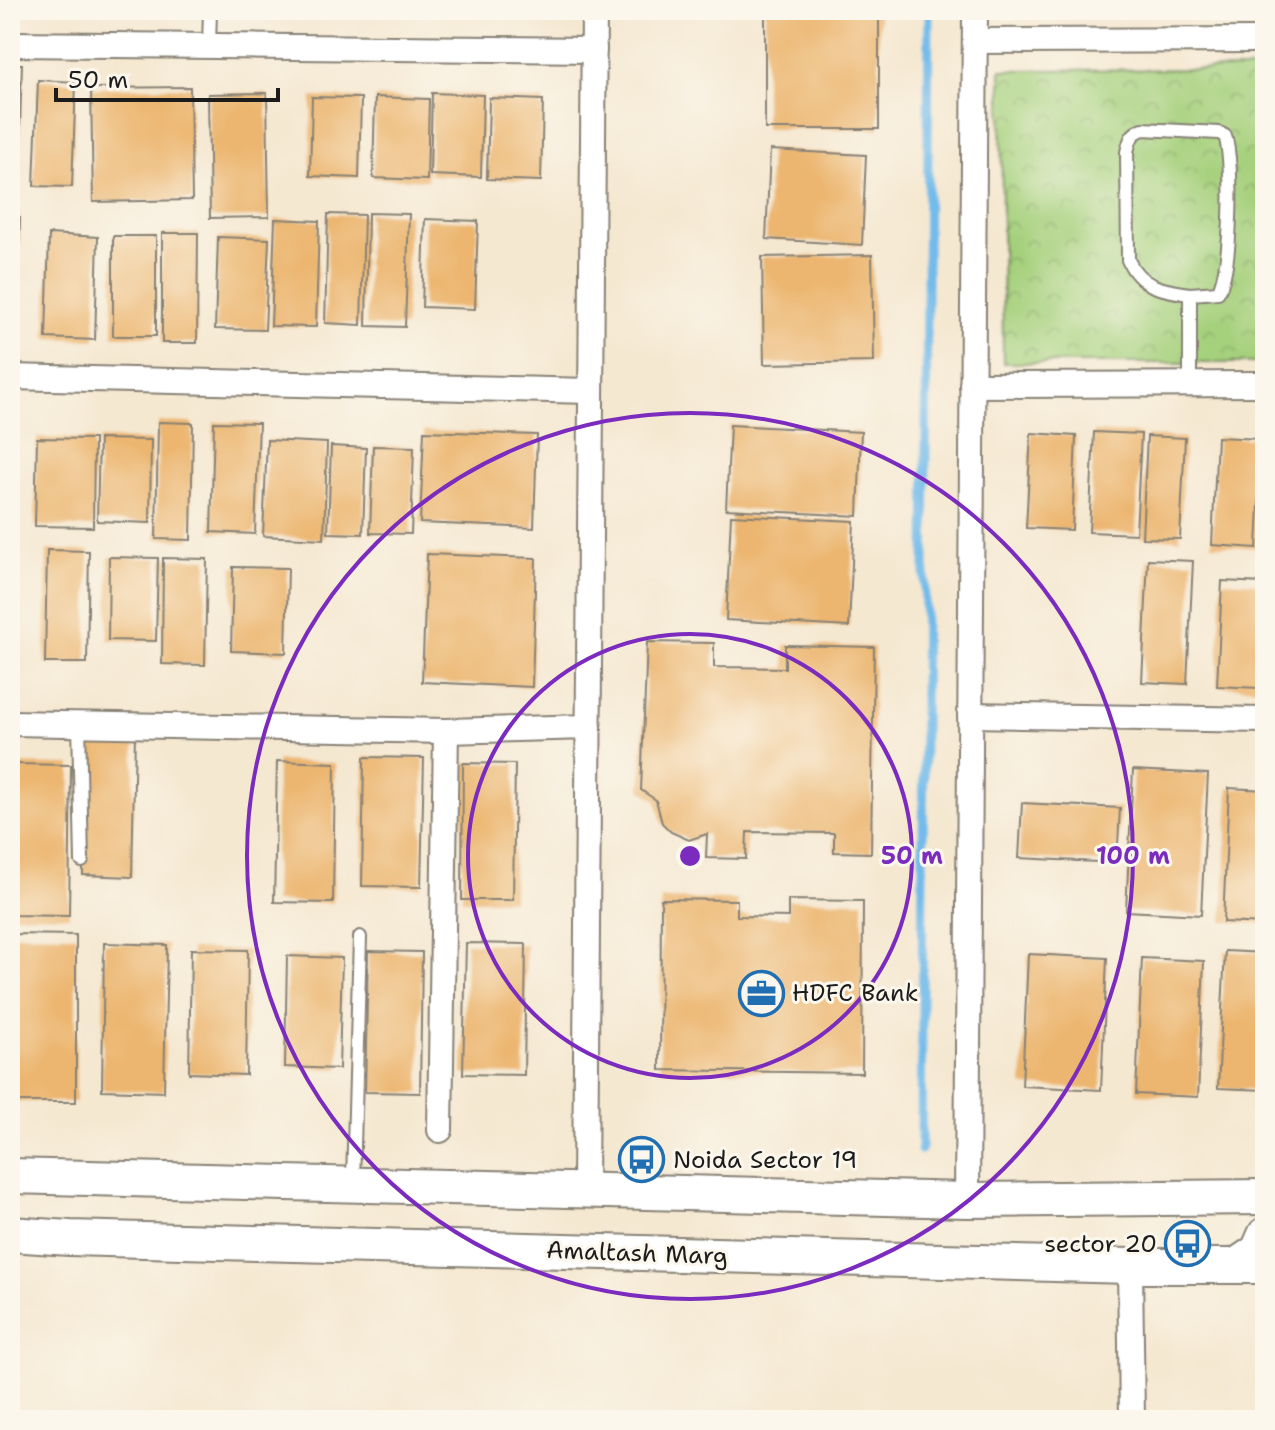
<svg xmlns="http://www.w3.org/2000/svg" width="1275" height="1430" viewBox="0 0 1275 1430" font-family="'Shantell Sans',sans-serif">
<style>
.park{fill:url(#park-crowns);stroke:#60764c;stroke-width:2}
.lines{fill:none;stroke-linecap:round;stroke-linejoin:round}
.stream{stroke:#72bbea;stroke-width:9}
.building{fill:#ecb670}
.lane-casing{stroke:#888276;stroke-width:16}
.street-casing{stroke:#888276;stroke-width:28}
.secondary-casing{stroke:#888276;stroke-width:38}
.lane{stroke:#fff;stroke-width:12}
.street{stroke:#fff;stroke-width:24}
.secondary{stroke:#fff;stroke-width:34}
.ring{fill:none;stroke:#7b2cbf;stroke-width:4}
.labels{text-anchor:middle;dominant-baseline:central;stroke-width:6;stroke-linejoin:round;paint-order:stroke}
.poi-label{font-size:24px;fill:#1c1c1c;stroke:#fbf7ec;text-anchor:start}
.street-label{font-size:24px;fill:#1c1c1c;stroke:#fbf7ec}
.centre{fill:#7b2cbf;stroke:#fbf7ec;stroke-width:4}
.ring-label{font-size:24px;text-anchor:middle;font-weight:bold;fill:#7b2cbf;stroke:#fbf7ec;stroke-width:6;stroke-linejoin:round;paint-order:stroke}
</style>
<defs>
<pattern id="park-crowns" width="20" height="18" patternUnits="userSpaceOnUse" patternTransform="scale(2)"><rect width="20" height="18" fill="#a5d07c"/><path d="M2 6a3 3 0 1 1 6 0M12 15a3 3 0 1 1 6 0" fill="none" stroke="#8db26b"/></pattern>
</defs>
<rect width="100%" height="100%" fill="#fbf7ec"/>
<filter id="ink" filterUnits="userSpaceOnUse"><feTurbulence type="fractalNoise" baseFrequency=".0125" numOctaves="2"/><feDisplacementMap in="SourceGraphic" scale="16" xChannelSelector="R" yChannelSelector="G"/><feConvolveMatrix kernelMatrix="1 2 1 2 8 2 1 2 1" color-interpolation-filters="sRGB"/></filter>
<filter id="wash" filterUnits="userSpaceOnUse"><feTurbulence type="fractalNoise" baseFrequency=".006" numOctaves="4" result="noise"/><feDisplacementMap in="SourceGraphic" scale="32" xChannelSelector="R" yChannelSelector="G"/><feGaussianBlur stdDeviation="1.8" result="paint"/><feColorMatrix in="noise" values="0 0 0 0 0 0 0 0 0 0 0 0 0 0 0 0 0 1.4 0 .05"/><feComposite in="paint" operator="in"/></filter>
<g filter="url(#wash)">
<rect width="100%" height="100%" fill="#f5e8d1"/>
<polygon class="park" points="1265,69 1265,363 1003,363 1001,70"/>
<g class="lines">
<polyline class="stream" points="921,1150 929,10"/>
</g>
<g id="blocks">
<g class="building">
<rect x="765" y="10" width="114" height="119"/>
<polygon points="10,64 22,64 18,188 10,187"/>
<polygon points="38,80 76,82 72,187 34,186"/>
<polygon points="190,87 192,200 93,202 91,88"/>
<polygon points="267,93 269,217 210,218 208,94"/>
<polygon points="432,93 483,95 481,177 430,175"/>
<polygon points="312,97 361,98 359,178 310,176"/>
<polygon points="375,97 429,99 427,180 373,178"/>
<polygon points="489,98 543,100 541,181 487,179"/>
<polygon points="770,150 866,155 862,245 766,239"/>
<polygon points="368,213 409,214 405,327 366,326"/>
<polygon points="328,214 364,215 361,325 325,323"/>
<polygon points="10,217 20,217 17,319 10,318"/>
<polygon points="275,219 319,221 316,327 271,326"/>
<polygon points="425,219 478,221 475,309 422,307"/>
<polygon points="162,233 198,233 197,343 162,343"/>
<polygon points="49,234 98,237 95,340 46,338"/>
<rect x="113" y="236" width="43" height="100"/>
<polygon points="218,237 269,239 265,330 215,329"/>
<polygon points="872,255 874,362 764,364 762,257"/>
<polygon points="158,422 193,423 191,540 156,539"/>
<polygon points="214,422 259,423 255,534 211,532"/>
<polygon points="730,425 861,432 858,516 726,509"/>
<polygon points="424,431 537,435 534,528 420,523"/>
<polygon points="1094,432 1141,434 1136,534 1089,532"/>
<polygon points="1031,433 1076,436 1072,530 1026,528"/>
<polygon points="1147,436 1185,438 1180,539 1142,538"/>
<polygon points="1217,437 1262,439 1257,548 1212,545"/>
<polygon points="37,438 94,439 93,527 35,526"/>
<polygon points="99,439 151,440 150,523 97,521"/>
<polygon points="267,440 327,443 324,539 263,536"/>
<polygon points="331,446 366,448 363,534 328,533"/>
<polygon points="373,446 414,447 411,534 370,533"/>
<polygon points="731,515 854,521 849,627 726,620"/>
<polygon points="47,550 89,551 87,663 45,663"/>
<polygon points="427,554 536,558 532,687 422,682"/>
<polygon points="109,557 158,558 156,641 108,640"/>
<polygon points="163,558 207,559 205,665 162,664"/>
<polygon points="1148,559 1193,561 1187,684 1142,682"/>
<polygon points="233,567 288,568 286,653 231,651"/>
<polygon points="1222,581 1264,583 1259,688 1217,686"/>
<polygon points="647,642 714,643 714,667 785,668 785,645 874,647 871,853 834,852 834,833 747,832 746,859 706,858 707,834 689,840 671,832 662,823 656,800 641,790"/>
<polygon points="85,732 135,733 132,877 83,875"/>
<polygon points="364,757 424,758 421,887 362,886"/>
<polygon points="277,761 335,763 333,903 274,902"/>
<polygon points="463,763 515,764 513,900 462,900"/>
<polygon points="14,764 71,765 69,916 11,915"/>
<polygon points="1133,770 1208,774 1201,915 1126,911"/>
<polygon points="1229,788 1265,790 1265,924 1223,922"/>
<polygon points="1022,803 1120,808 1117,863 1019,858"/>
<polygon points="661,899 737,900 737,916 788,917 788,900 863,901 862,1073 660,1070"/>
<polygon points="10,934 76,935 76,1102 10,1102"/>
<polygon points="104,943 167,945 164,1092 102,1090"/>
<polygon points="466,943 526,944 524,1075 463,1074"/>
<polygon points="191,949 248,950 246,1075 189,1073"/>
<polygon points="368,951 422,952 420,1093 365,1092"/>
<polygon points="1225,951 1265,953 1265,1090 1218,1088"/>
<polygon points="1028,954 1107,958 1101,1090 1022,1086"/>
<polygon points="287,956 342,958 339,1069 285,1067"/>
<polygon points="1142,958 1204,961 1198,1097 1136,1094"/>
</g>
</g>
</g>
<g filter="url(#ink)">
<use href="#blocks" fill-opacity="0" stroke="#888276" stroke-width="2"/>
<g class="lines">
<defs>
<g id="lane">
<polyline points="209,46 210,10"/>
<path d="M 1190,384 L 1190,294 L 1218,292 C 1232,270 1234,161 1225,136 L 1219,133 L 1143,129 C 1131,134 1130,139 1127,152 L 1128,260 C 1141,288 1163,290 1190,294"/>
<polyline points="79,723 82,861"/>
<polyline points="353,1181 360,937"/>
</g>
<g id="street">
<polyline points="975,41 1265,40"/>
<polyline points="10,44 594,50"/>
<polyline points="10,377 591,391"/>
<polyline points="972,385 1265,384"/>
<polyline points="970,715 1265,720"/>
<polyline points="10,723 446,731 589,727"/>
<polyline points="440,1130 446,731"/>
<polyline points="585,1190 594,10"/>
<polyline points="967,1200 975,10"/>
<polyline points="1130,1266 1132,1420"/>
</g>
<g id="secondary">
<polyline points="10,1176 967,1200 1265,1197"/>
<polyline points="10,1234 70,1238 1130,1266 1265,1266"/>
<polyline points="1236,1266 1258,1251 1265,1235"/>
</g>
</defs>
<use href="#lane" class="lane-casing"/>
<use href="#street" class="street-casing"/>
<use href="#secondary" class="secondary-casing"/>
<use href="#lane" class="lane"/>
<use href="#street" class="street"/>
<use href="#secondary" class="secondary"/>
</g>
</g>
<g class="ring">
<circle cx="690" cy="856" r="222"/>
<circle cx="690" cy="856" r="443"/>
</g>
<defs>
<symbol id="office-ring" viewBox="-11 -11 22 22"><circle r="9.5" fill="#fbf7ec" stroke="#1f6fb2" stroke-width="1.5"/><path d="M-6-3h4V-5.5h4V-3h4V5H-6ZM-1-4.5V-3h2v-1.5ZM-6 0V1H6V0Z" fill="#1f6fb2"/></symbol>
<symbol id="bus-ring" viewBox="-11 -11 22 22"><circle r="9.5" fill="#fbf7ec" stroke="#1f6fb2" stroke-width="1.5"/><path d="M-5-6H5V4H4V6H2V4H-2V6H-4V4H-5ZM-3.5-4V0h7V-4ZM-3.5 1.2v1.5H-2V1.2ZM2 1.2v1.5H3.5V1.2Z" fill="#1f6fb2"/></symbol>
</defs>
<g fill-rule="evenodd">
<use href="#office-ring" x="736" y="968" width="51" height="51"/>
<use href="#bus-ring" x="616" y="1134" width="51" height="51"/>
<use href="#bus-ring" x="1162" y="1218" width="51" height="51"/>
</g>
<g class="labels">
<g class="poi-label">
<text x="792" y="993">HDFC Bank</text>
<text x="673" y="1160">Noida Sector 19</text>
<text x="1157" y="1244" text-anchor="end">sector 20</text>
</g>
<g class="street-label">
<text transform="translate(637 1253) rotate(2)">Amaltash Marg</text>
</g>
</g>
<circle cx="690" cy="856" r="12" class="centre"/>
<g class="ring-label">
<text x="912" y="864">50 m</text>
<text x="1133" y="864">100 m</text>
</g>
<rect width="1275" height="1430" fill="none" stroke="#fbf7ec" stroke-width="40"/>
<path d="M56 88v12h222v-12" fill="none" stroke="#1c1c1c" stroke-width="4"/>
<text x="68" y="88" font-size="24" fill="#1c1c1c" stroke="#fbf7ec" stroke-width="6" paint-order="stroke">50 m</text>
</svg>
